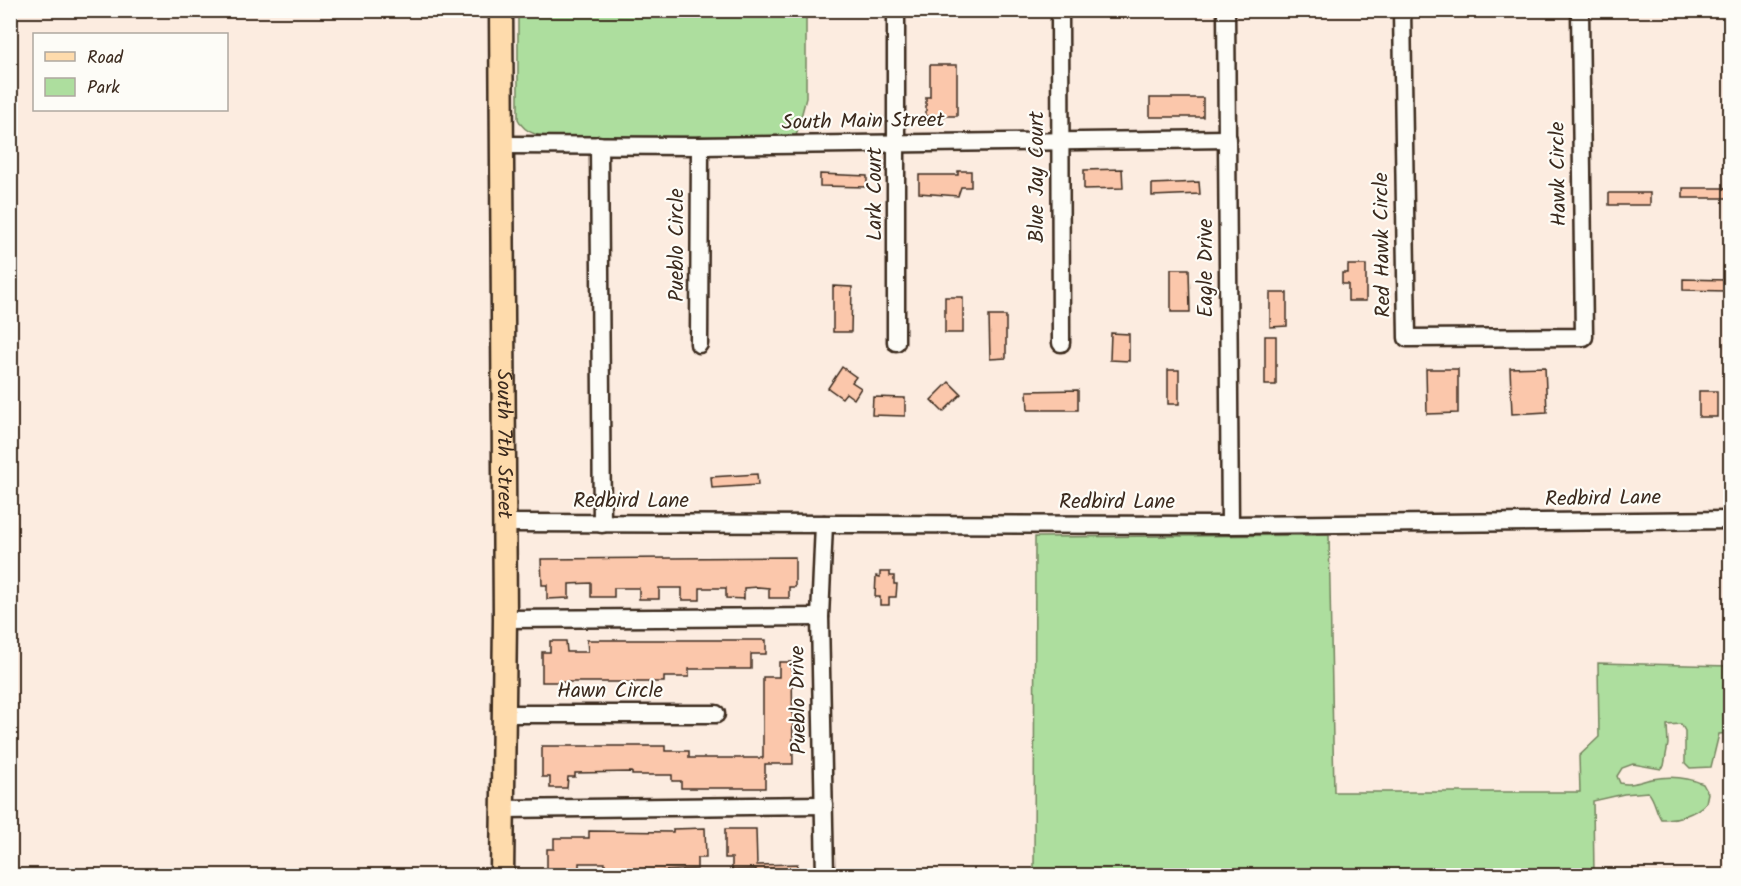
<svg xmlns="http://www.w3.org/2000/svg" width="1741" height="886" viewBox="0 0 1741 886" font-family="Kalam,sans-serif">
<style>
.green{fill:#adde9e;stroke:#74845e;stroke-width:1.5}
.building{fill:#fbc7ab;stroke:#3b2a1e;stroke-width:1.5}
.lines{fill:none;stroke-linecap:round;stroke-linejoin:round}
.minor-casing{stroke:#3b2a1e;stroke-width:21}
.major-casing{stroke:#3b2a1e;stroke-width:27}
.minor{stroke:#fdfcf7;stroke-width:16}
.major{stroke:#fedbac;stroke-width:22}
.labels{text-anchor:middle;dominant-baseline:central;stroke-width:4.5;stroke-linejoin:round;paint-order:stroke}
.street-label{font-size:21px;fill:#3b2a1e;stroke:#fdfcf7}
</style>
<rect width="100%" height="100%" fill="#fcece0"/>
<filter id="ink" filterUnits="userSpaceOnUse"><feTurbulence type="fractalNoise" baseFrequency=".0167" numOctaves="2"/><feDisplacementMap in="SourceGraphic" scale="12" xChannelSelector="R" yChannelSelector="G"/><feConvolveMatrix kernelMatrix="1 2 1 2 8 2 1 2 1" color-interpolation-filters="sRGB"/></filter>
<g filter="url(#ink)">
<g class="green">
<path d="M 518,11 L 806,11 L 806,98 L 796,136 L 569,137 C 549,136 527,139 518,119 Z"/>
<path d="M 1329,535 L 1334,792 L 1580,792 L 1579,756 L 1599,737 L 1598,663 L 1730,666 L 1730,733 L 1719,734 L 1711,767 L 1690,768 L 1685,763 L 1685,731 L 1681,724 L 1667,725 L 1668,744 L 1664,766 L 1661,769 L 1633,764 L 1622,768 L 1617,776 L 1620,783 C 1631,786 1641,781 1652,779 C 1669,776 1687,777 1703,784 L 1708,793 L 1706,803 C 1695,814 1677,820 1661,819 C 1655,810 1655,799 1648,792 L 1624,794 L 1593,801 L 1594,875 L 1034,875 L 1035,537 Z"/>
</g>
<g class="building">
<polygon points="930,65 957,65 957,116 926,116 926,97 930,97"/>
<rect x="1150" y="98" width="53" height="19"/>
<polygon points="1122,169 1123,188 1084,189 1084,170"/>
<polygon points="958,171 971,171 971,187 961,187 958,196 919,193 919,175 958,175"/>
<polygon points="820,174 867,176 867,187 820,186"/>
<polygon points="1199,182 1200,194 1152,196 1152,184"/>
<rect x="1683" y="188" width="46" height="10"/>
<rect x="1609" y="193" width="41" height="12"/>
<polygon points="1348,265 1366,265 1366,301 1348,301 1348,284 1342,284 1342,273 1348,273"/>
<polygon points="1171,269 1189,269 1190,312 1171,312"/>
<polygon points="1683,279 1726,280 1726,291 1683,290"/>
<polygon points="833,286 852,287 851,332 833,332"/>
<polygon points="1270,293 1287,293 1287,326 1270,327"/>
<rect x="945" y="297" width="18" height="36"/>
<polygon points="989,316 1006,316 1006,358 990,359"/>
<polygon points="1111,333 1129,334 1129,361 1110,360"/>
<rect x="1265" y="336" width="11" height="49"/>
<polygon points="842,367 856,377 852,382 861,388 854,399 846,393 842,398 828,388"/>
<polygon points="1545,367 1547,412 1512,414 1510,368"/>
<polygon points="1426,369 1458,369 1458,413 1427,414"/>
<rect x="1168" y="370" width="11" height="34"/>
<polygon points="949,382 961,394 943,412 931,400"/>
<polygon points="1078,390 1078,410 1028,410 1027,391"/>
<rect x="1699" y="391" width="18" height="26"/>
<polygon points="873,397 905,398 905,416 872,415"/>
<polygon points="757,474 758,485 712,488 711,477"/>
<polygon points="795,557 795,587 789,587 789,598 769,598 769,588 758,587 744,588 744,599 726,598 726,588 700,588 700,600 682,600 682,588 659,588 659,599 639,599 639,588 614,588 614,597 591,597 591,583 569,584 569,598 547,599 547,585 542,585 541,559"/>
<polygon points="880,572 890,572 890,576 894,576 894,584 897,584 896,597 889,597 889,605 880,605 880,597 875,597 876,576 880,577"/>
<polygon points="587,640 766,640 766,654 751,654 751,669 689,669 689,677 664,677 664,682 542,682 542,652 550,652 550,641 566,641 567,652 588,652"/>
<polygon points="779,662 792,662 793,764 765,764 765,788 681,788 681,781 672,781 672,775 632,775 632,772 575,773 575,777 568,777 567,788 550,788 550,777 542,777 542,746 665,746 665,751 689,751 689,758 763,758 763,677 779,677"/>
<polygon points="705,828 706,858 697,858 697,869 663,871 663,876 605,876 605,863 579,863 579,876 547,876 547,849 554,849 554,838 589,838 589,831 673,832 673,829"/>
<polygon points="725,829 756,829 757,865 797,864 797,876 756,876 756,869 732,870 732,858 725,858"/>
</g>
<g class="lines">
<defs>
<g id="minor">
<polyline points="896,10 896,342"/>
<polyline points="1060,10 1061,343"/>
<polyline points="1226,10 1230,525"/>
<polyline points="1402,10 1407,338 1584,337 1580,10"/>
<polyline points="500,145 700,146 1228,139"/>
<polyline points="599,145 602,524"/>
<polyline points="699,344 700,146"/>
<polyline points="504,523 1230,525 1730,520"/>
<polyline points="824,524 820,617 825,876"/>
<polyline points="505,619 820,617"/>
<polyline points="504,714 716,714"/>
<polyline points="503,809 824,805"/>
</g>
<g id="major">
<path id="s1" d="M 501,10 L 505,619 L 502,876"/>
</g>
</defs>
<use href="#minor" class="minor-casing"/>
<use href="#major" class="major-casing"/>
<use href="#minor" class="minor"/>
<use href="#major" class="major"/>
</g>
</g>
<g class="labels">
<g class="street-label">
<text transform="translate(863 122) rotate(-1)">South Main Street</text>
<text transform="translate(1559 174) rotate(-91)">Hawk Circle</text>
<text transform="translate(1037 177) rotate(-90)">Blue Jay Court</text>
<text transform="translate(875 194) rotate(-90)">Lark Court</text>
<text transform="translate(677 245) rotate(-90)">Pueblo Circle</text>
<text transform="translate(1383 245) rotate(-91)">Red Hawk Circle</text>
<text transform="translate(1206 268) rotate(-90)">Eagle Drive</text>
<text stroke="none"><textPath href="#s1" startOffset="434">South 7th Street</textPath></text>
<text transform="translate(1603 499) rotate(-1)">Redbird Lane</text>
<text x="631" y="501">Redbird Lane</text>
<text x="1117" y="502">Redbird Lane</text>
<text x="610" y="691">Hawn Circle</text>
<text transform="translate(799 700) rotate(-91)">Pueblo Drive</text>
</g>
</g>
<rect width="1741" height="886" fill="none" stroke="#fdfcf7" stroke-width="36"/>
<rect x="18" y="18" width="1705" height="850" fill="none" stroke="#3b2a1e" stroke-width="2" filter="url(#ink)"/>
<rect x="33" y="33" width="195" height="78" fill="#fdfcf7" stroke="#afa8a0" stroke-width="1.5"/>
<rect x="45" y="52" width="30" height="9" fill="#fedbac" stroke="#afa8a0" stroke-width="1.5"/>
<text x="87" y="63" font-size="18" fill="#3b2a1e">Road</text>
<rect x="45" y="78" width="30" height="18" fill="#adde9e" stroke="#afa8a0" stroke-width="1.5"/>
<text x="87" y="93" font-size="18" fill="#3b2a1e">Park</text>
</svg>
